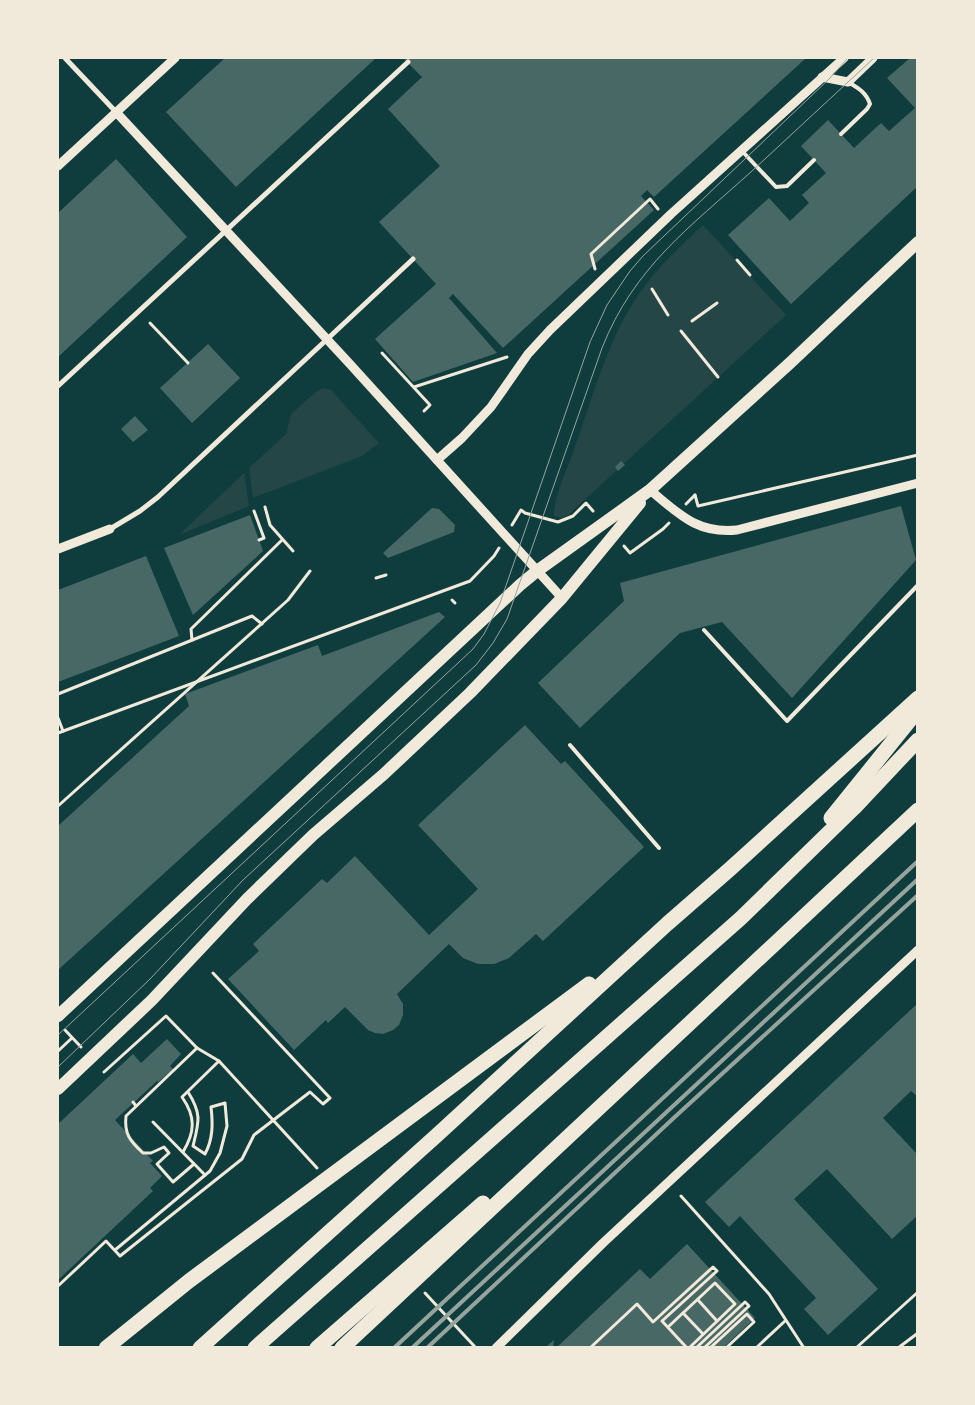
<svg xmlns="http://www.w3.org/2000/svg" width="975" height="1405" viewBox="0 0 975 1405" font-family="Jost,sans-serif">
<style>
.green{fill:#244646}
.building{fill:#486865}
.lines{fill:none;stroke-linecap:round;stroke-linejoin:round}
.path{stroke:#f1e9da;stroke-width:3}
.service{stroke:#f1e9da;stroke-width:4}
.minor{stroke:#f1e9da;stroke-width:5}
.tertiary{stroke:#f1e9da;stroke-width:9}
.primary{stroke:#f1e9da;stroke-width:12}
.motorway{stroke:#f1e9da;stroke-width:15}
.tram{stroke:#97a49c;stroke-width:1}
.rail{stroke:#97a49c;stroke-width:4}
</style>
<rect width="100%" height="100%" fill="#0f3d3e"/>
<g class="green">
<path d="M 703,225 L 786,315 L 568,515 L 562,518 L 554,516 C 553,498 569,465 575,447 C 595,391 610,330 647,283 C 663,262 684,243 703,225 Z"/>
<polygon points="323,388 331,390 379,443 362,456 253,498 249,468 286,434 291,414 317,391"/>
<polygon points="244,473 249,506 179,535"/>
</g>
<g class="building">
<polygon points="225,58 376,58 236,187 166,112"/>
<polygon points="403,58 806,58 654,197 647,190 641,196 654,210 503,348 453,294 449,298 497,353 413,382 375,339 436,284 379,222 440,166 388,109 422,77"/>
<polygon points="910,58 918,58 918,186 791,304 728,235 769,198 790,221 809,203 802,195 826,173 801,146 828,120 854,148 881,123 889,131 915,108 887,78"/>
<polygon points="116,159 187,237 58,357 58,213"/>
<polygon points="208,344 240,378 192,423 160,388"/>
<polygon points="135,416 148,430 133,442 121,429"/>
<polygon points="621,461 625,465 618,471 615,467"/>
<polygon points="901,506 916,560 792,698 722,622 680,633 580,728 538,683 624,601 620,583"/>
<polygon points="432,508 439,509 455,525 454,532 388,558 383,553"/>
<polygon points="250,515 263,551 193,615 164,548"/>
<polygon points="146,556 179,636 58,682 58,590"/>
<polygon points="439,612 445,617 58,970 58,826 189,706 185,694 318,645 322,656"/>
<polygon points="525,725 561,764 565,761 644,847 543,941 536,934 509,958 494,964 478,964 463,958 449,944 397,994 403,1004 403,1015 399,1025 393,1030 383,1034 375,1033 368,1030 345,1007 328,1023 326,1020 294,1050 228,979 259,951 253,944 322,879 327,883 355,856 429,935 478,889 418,825"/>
<polygon points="918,1003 918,1097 911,1091 883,1118 918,1155 918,1215 892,1239 827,1169 794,1199 878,1289 828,1335 804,1309 816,1298 740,1216 729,1227 705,1202"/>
<polygon points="167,1039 181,1054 170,1066 173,1069 158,1082 157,1081 115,1120 153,1161 150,1163 162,1176 150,1188 153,1191 58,1280 58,1124 133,1054 141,1063"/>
<polygon points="687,1244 755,1318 723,1348 556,1348 640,1269 650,1279"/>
<polygon points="554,1340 553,1348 545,1348"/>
</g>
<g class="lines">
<g class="path">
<polyline points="737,260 750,275"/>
<polyline points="595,269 591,254 650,199 658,209"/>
<polyline points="652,289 668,315"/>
<polyline points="692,321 717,303"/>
<polyline points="150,323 188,363"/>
<polyline points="681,331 718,377"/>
<polyline points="382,353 430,405 424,411"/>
<polyline points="414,387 507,357"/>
<polyline points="695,495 698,506 918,455"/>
<polyline points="686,504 695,495"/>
<polyline points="265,507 270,525 293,551"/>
<polyline points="254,511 264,538 259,540"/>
<polyline points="512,525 521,510 525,513 558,522 573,516 586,503 593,511"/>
<polyline points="624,546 630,553 663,529 669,523"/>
<polyline points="376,578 386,575"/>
<polyline points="452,600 455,603"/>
<polyline points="192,640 191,629 282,540"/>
<polyline points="58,694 252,616 262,624"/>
<polyline points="58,718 63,731"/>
<polyline points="58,733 470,581 494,556 499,548"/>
<polyline points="58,806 288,600 310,571"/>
<polyline points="65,1030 81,1047"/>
<polyline points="58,1051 72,1038"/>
<polyline points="104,1072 166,1016 197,1048 219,1061 317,1168"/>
<polyline points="133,1102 136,1106"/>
<polyline points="153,1122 205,1175"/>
<path d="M 183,1152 C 195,1132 196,1117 182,1097 L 219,1061"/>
<path d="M 194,1164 L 173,1182 L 157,1164 L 169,1153 L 164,1147 L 151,1153 L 143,1153 C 130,1141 124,1134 126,1116 L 197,1048"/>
<polyline points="681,1196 769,1294 804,1348"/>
<path d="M 115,1250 L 210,1171 L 220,1153 L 227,1126 L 225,1103 L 211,1107 C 213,1124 213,1139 205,1154 L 193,1146 C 199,1122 202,1114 188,1092"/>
<polyline points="58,1286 106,1241 120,1256 242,1159 254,1135 310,1092 323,1104 330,1098 213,973"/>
<polyline points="425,1293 476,1348"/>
<polyline points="698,1300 717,1321"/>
<polyline points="683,1313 703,1334"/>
<polyline points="668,1327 715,1283 735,1304 689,1348"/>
<polyline points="590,1348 637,1304 653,1322 713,1267 717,1271 662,1321 687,1348"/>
<polyline points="696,1348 745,1302 749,1306 704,1348"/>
<polyline points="710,1348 747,1314 754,1322 726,1348"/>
<polyline points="756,1348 785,1321"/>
<polyline points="856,1348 918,1292"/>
<polyline points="898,1348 918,1333"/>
</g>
<g class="service">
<path d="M 841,134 L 867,109 L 870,104 C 866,92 858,88 848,82"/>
<polyline points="742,151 776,187 787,186 814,160"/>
<polyline points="704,630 787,721 918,585"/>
<polyline points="570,745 659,848"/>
</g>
<g class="minor">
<polyline points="65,58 116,112"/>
<polyline points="58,386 408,62"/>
<polyline points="110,529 140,511 158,497 413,259"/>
</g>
<g class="tertiary">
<polyline points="822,77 848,82 873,58"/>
<polyline points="116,112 349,363 562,598"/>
<polyline points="58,166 175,58"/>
<polyline points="437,460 462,438 491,407 528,354 550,330 671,214 844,58"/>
<path d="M 650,490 C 679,514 697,534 737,530 L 918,483"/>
<polyline points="58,549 110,529"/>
<polyline points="496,1348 603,1243 918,950"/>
</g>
<g class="primary">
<polyline points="58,1016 520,585 537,571 650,490 790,363 918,242"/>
<polyline points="58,1089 152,1000 247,899 313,835 384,774 470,693 562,598 640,503"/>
</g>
<g class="motorway">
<polyline points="831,818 918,710"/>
<polyline points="106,1348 189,1281 589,984"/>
<polyline points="200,1348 436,1136 667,924 730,869 918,698"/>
<polyline points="255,1348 741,918 854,808 918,740"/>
<polyline points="317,1348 483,1203"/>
<polyline points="342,1348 918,810"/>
</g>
<g class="tram">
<polyline points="58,1035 473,649 484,634 500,603 590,342 607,305 630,271 643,256 829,79 848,58"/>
<path d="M 58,1067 L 150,979 L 243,880 L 476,665 L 493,643 L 507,619 L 602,348 C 634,267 690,227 752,171 C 793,133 834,95 874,58"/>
</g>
<g class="rail">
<polyline points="394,1348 918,861"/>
<polyline points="412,1348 918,879"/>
<polyline points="427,1348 678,1114 918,895"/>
</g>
</g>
<rect width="975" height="1405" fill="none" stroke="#f1e9da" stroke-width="118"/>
</svg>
